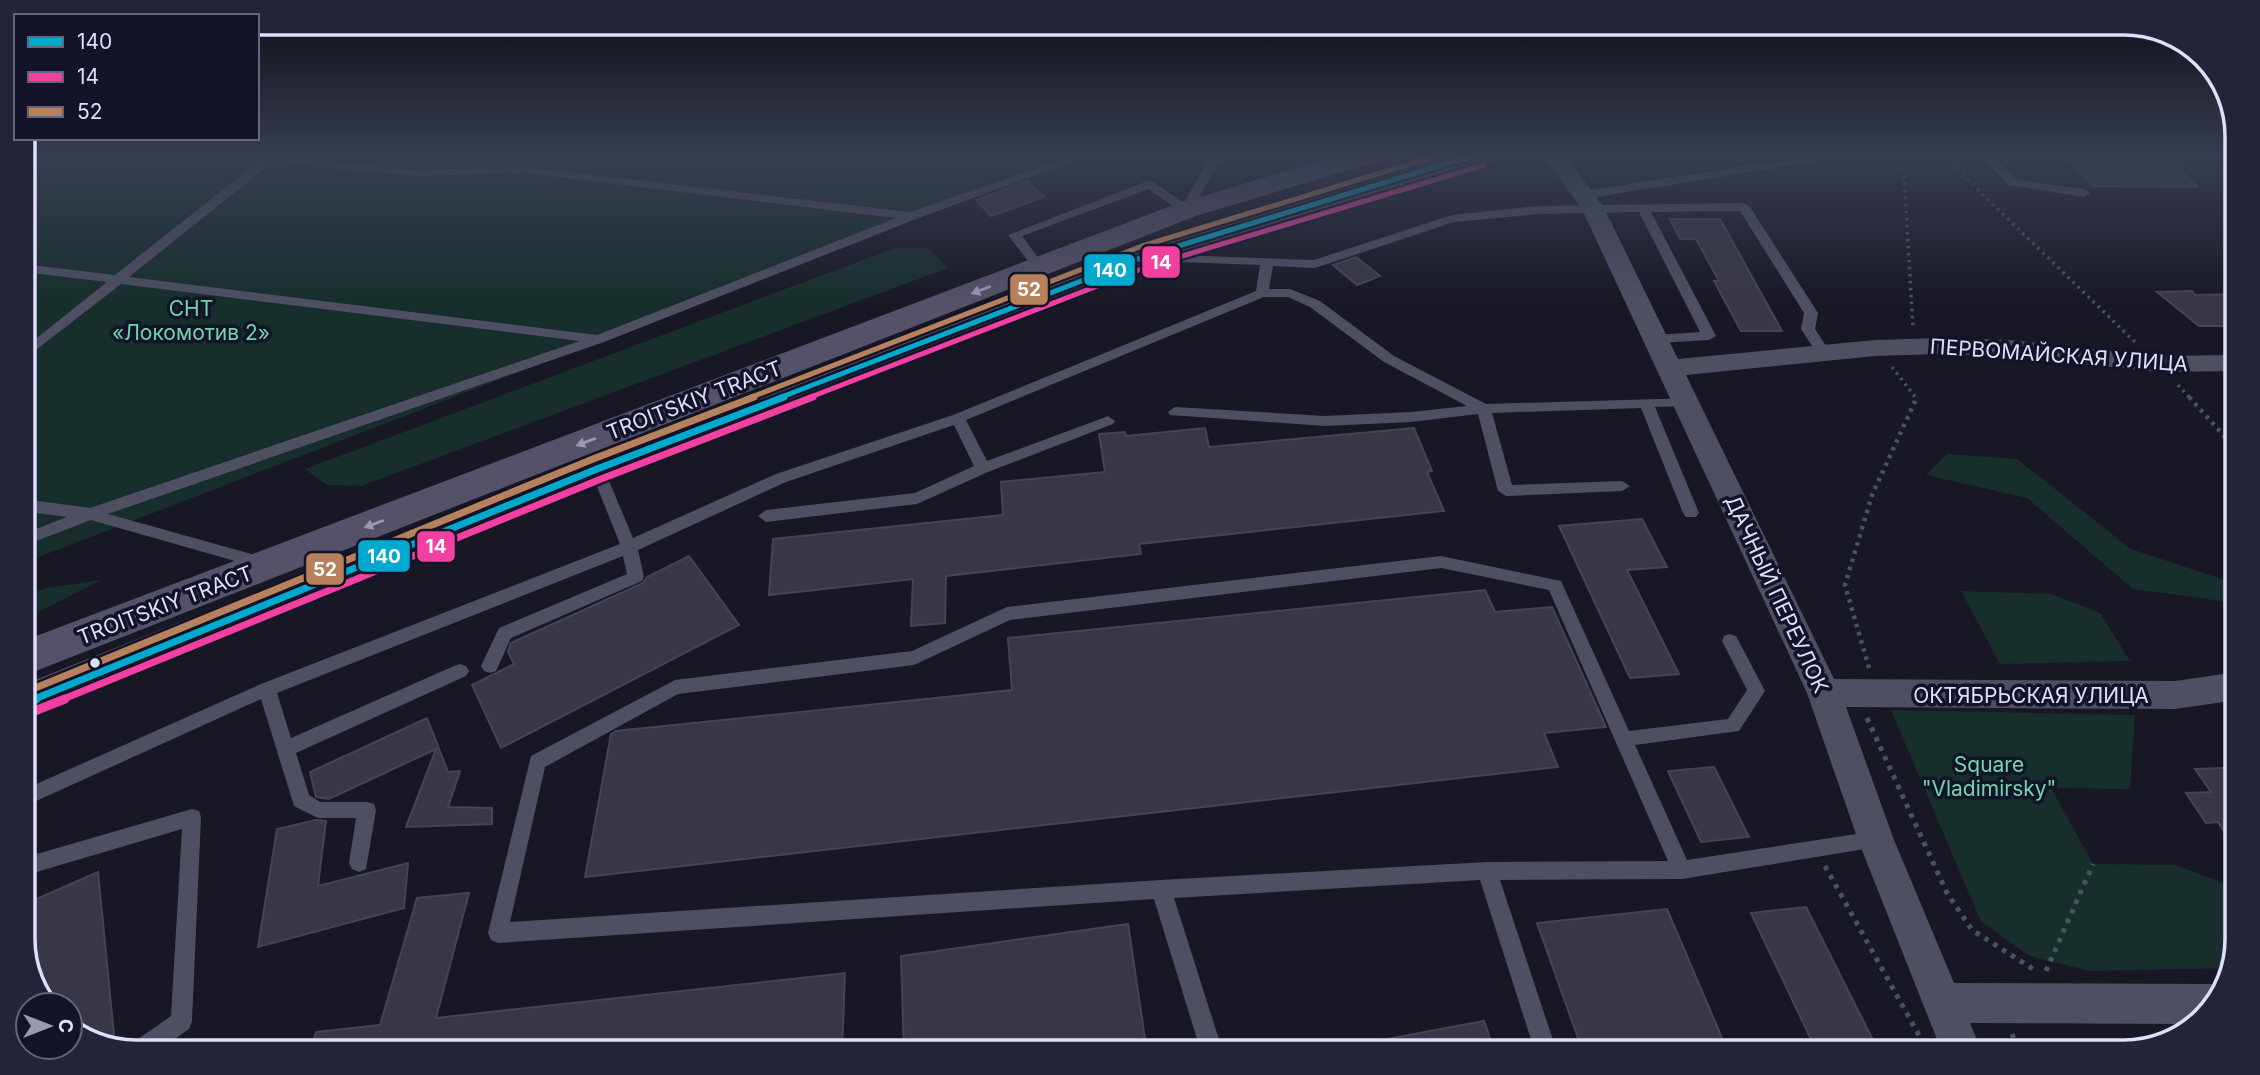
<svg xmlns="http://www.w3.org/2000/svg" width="2260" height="1075" viewBox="0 0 2260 1075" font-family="Inter,sans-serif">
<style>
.green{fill:#172e2c}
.building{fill:#383745;stroke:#454455;stroke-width:2}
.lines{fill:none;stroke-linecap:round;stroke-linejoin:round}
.path-far2{stroke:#48545d;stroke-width:3.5;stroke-dasharray:2.5 4.5;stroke-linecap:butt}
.path-far1{stroke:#48545d;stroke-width:4.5;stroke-dasharray:3.5 5;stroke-linecap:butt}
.path{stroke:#48545d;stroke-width:5;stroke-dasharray:4.5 6;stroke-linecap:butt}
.service{fill:#4e5062;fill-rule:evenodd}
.minor{fill:#4e5062;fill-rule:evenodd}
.primary{fill:#555168;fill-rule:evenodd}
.bus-1-far2-casing{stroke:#141428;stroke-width:10}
.bus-1-far1-casing{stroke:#141428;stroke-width:12}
.bus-1-casing{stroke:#141428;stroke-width:14}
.bus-2-far2-casing{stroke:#141428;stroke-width:10}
.bus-2-far1-casing{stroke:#141428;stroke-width:12}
.bus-2-casing{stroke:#141428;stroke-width:14}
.bus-3-far1-casing{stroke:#141428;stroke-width:10}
.bus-3-casing{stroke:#141428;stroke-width:12}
.bus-1-far2{stroke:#00a9ce;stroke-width:5}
.bus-1-far1{stroke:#00a9ce;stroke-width:7}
.bus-1{stroke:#00a9ce;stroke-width:9}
.bus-2-far2{stroke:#f240a1;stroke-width:5}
.bus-2-far1{stroke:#f240a1;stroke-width:7}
.bus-2{stroke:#f240a1;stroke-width:9}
.bus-3-far1{stroke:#b6815c;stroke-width:5}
.bus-3{stroke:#b6815c;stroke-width:7}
.oneway{fill:#9a98b2}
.bus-dot{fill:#dedffb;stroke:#141428;stroke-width:2.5}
.labels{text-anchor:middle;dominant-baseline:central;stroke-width:7;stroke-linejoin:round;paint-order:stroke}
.park-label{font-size:21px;fill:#71d4ae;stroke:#141428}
.street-label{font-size:21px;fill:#dedffb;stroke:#141428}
.rim{fill:none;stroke:#dedffb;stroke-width:3.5}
.line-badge{stroke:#141428;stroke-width:2.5}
.badge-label{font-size:19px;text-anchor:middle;font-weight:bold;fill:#fff}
</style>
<rect width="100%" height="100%" fill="#181824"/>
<g class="green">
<polygon points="23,155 1095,155 956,204 23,563"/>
<polygon points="895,248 929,248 948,268 361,486 327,485 305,469"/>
<polygon points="1947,454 2017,459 2131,549 2237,584 2237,603 2133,589 2027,498 1926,475"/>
<polygon points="101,580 23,620 23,596 47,588"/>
<polygon points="1961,591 2052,594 2100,613 2130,661 2000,664"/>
<polygon points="1891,710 2135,715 2130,789 2051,788 2093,864 2175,865 2237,888 2237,939 2231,968 2089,971 2030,956 1981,922"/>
</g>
<g class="building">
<polygon points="2066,157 2168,158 2198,187 2093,186"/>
<polygon points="1027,181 1044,197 991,216 976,200"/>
<polygon points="1670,219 1720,219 1782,331 1741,331 1714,281 1719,281 1696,239 1680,239"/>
<polygon points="1356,257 1380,276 1357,285 1333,265"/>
<polygon points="2192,291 2195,295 2237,294 2237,326 2199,326 2157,292"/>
<polygon points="1205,428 1209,447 1414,428 1432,471 1427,472 1444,511 1139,544 1141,554 946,576 945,623 911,626 913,579 769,595 773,539 1003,515 1001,482 1105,472 1099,434 1125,432 1126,436"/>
<polygon points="1642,519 1667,567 1627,570 1679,674 1630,678 1559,526"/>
<polygon points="689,556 739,625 501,748 472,685 514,664 508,652 511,643 643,583 647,577"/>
<polygon points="1485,590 1495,612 1552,607 1606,727 1544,733 1558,767 585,877 611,734 616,731 1012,690 1008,638"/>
<polygon points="427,718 448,772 460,771 448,807 492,808 492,824 406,827 436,749 329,799 316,797 310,772"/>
<polygon points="1714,767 1749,837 1701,842 1668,771"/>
<polygon points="2224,768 2237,784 2237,852 2218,822 2206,823 2186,793 2211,792 2195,769"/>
<polygon points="316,820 326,821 318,886 408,863 404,908 258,947 277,829"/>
<polygon points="98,872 114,1035 96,1043 86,1041 70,1027 70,1005 45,1005 42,1002 23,947 23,905"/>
<polygon points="469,893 436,1018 845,973 842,1052 310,1052 316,1032 380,1025 417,898"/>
<polygon points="1806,907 1879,1052 1817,1052 1751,913"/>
<polygon points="1667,909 1728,1052 1583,1052 1537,923"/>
<polygon points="1128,924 1147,1052 904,1052 901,956"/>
<polygon points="1484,1021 1495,1052 1372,1052 1371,1042"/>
</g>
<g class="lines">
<g class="path-far2">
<polyline points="1903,155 1913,329"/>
<polyline points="1942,155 2135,342"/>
<polyline points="1892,367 1916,398"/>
<polyline points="2178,385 2190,398"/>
</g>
<g class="path-far1">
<polyline points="2189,397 2237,450"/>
<polyline points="1869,668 1845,585 1872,495 1917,397"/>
</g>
<g class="path">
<polyline points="1867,718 1947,893 1972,930 2036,971"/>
<polyline points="1825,866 1921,1039"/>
<polyline points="2046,971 2093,864"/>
<polyline points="2012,1034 2019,1052"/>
</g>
<g class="service">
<path d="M 250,155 L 283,155 L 409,170 L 525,167 L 910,212 L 1074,155 L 1090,155 L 916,219 L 604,342 L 108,514 L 269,559 L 271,563 L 269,567 L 263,569 L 91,520 L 23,546 L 23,534 L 67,517 L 23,511 L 23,499 L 90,508 L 580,341 L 121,284 L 23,360 L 23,349 L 107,282 L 23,272 L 23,264 L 115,275 L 262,159 ZM 274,161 L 409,176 L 525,173 L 896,218 L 597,335 L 129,277 Z"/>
<polygon points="1211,155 1223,155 1190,213 1182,213 1149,189 1022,236 1045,267 1039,271 1035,270 1008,235 1150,180 1184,203"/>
<polygon points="1815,155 1841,155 1835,158 1584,199 1578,195 1584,191"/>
<polygon points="1980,155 1992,155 2017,180 2084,189 2090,193 2084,197 2009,185"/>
<polygon points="1744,203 1750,207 1818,313 1815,329 1832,355 1830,358 1820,358 1801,329 1804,313 1740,211 1651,212 1716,336 1709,340 1657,343 1650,339 1657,335 1700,332 1639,212 1539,214 1454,222 1315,268 1273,266 1269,289 1290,289 1320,301 1394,356 1486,404 1692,398 1694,401 1687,406 1655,407 1699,513 1696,517 1686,517 1683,513 1641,408 1492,413 1512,485 1622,481 1630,486 1622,491 1506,496 1498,491 1478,414 1411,422 1325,426 1170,415 1168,412 1175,407 1325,416 1411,412 1467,406 1384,362 1310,307 1288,297 1264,297 966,420 987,461 1103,418 1108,416 1115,421 1113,424 988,472 917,504 766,522 758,516 766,510 915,493 974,466 954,425 786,482 638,550 644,577 642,581 511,638 496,671 490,673 484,671 481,666 499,628 627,574 623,556 277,693 291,738 454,666 460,664 466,666 469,671 466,676 296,753 309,795 320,802 367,802 374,804 376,810 366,869 359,872 352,869 349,863 356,818 318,818 294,806 261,699 23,807 23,790 261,684 620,544 590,469 592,465 597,464 604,469 633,538 776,474 953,415 1256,291 1260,265 1152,261 1146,257 1148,254 1314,260 1452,215 1539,206"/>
<path d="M 1441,556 L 1561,581 L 1629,731 L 1728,719 L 1747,690 L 1722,641 L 1724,636 L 1730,634 L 1736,636 L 1765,691 L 1739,731 L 1635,745 L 1687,860 L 1876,831 L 1883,834 L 1886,840 L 1883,846 L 1682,879 L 1500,880 L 1557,1052 L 1535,1052 L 1480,880 L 1174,898 L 1223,1052 L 1201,1052 L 1154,899 L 498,943 L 491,940 L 488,933 L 531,756 L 675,680 L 912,651 L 1007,607 ZM 1441,568 L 1549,590 L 1668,861 L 1487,862 L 1161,880 L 510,922 L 545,767 L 678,694 L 914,665 L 1010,620 Z"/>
<polygon points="192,809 199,811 201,817 192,1021 189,1029 157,1052 129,1051 131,1044 171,1016 182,829 23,876 23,858"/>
</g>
<polygon class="minor" points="1543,155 1565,155 1604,208 1678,359 1875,340 1939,338 2010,340 2158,356 2237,355 2237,371 2158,372 2010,356 1939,354 1875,356 1686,375 1834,679 2175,681 2237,672 2237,700 2175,709 1846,707 1894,840 1954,983 2213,984 2226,989 2195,1024 1970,1023 1982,1052 1942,1052 1858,840 1807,693 1582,209"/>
<g class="primary">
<polygon points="1340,155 1383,155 1379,161 1196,216 23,676 23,641 1176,204"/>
<polygon points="1447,155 1496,155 1492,161 1456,169 1157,262 610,478 23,722 23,685 584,460 1135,250"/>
</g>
<defs>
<polyline id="bus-1-far2" points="779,398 1146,256 1448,163 1482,155"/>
<polyline id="bus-1-far1" points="32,700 597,469 784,397"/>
<polyline id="bus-1" points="23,704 36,699"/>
<polyline id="bus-2-far2" points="808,398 1149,266 1484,165"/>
<polyline id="bus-2-far1" points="61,700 601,479 813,397"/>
<polyline id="bus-2" points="27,714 65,699"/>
<polyline id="bus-3-far1" points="749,398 1142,246 1439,155"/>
<polyline id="bus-3" points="23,693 593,459 754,397"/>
</defs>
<use href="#bus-1-far2" class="bus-1-far2-casing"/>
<use href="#bus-1-far1" class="bus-1-far1-casing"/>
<use href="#bus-1" class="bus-1-casing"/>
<use href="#bus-2-far2" class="bus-2-far2-casing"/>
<use href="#bus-2-far1" class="bus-2-far1-casing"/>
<use href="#bus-2" class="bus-2-casing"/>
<use href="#bus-3-far1" class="bus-3-far1-casing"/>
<use href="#bus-3" class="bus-3-casing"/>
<use href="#bus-1-far2" class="bus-1-far2"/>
<use href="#bus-1-far1" class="bus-1-far1"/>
<use href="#bus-1" class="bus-1"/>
<use href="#bus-2-far2" class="bus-2-far2"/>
<use href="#bus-2-far1" class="bus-2-far1"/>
<use href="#bus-2" class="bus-2"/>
<use href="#bus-3-far1" class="bus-3-far1"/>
<use href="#bus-3" class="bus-3"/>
</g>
<defs><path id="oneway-solid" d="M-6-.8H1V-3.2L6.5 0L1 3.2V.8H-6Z" transform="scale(1.75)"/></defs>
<g class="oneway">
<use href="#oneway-solid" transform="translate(981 290) rotate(159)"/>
<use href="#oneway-solid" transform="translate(586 442) rotate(159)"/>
<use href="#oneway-solid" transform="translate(374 524) rotate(159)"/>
</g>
<linearGradient id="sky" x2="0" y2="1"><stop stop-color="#0d0d14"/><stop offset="0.51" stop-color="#373d50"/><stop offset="1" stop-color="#373d50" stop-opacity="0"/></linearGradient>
<rect width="2260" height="305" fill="url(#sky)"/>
<circle class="bus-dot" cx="95" cy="663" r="6"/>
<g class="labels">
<g class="park-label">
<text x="191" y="308">СНТ<tspan x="191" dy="24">«Локомотив 2»</tspan></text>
<text x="1989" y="764">Square<tspan x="1989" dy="24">"Vladimirsky"</tspan></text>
</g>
<g class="street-label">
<text transform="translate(2059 355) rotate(4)">ПЕРВОМАЙСКАЯ УЛИЦА</text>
<text transform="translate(694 400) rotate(-21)">TROITSKIY TRACT</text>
<text transform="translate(1777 594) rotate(65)">ДАЧНЫЙ ПЕРЕУЛОК</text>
<text transform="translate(165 605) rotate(-21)">TROITSKIY TRACT</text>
<text x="2031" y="695">ОКТЯБРЬСКАЯ УЛИЦА</text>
</g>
</g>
<path d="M0 0H2260V1075H0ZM136 35H2124A101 101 0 0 1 2225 136V939A101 101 0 0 1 2124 1040H136A101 101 0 0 1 35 939V136A101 101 0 0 1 136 35Z" fill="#242439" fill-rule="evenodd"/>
<path class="rim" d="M136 35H2124A101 101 0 0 1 2225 136V939A101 101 0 0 1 2124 1040H136A101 101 0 0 1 35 939V136A101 101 0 0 1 136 35Z"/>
<g class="line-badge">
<rect x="1141" y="245" width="40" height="34" rx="7" fill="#f240a1"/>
<rect x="1083" y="253" width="53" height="34" rx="7" fill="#00a9ce"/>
<rect x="1009" y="273" width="40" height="33" rx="7" fill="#b6815c"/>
<rect x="416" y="530" width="40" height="33" rx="7" fill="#f240a1"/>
<rect x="357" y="539" width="54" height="34" rx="7" fill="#00a9ce"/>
<rect x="305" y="552" width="40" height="34" rx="7" fill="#b6815c"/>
</g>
<g class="badge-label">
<text x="1161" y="269">14</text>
<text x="1110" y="277">140</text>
<text x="1029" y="296">52</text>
<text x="436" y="553">14</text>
<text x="384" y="563">140</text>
<text x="325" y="576">52</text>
</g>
<rect x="14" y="14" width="245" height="126" fill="#141428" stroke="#65657c" stroke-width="2"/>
<rect x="28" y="37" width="35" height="10" fill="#00a9ce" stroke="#65657c" stroke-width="2"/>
<text x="77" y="49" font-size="21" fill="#dedffb">140</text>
<rect x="28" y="72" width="35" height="10" fill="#f240a1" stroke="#65657c" stroke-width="2"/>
<text x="77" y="84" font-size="21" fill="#dedffb">14</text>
<rect x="28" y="107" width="35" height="10" fill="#b6815c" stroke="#65657c" stroke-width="2"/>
<text x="77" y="119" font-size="21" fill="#dedffb">52</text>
<g transform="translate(49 1026) rotate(90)"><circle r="33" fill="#141428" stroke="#65657c" stroke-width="2"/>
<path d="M0-5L12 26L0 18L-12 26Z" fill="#9999b0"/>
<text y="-10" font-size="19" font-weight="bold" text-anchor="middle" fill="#dedffb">С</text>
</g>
</svg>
